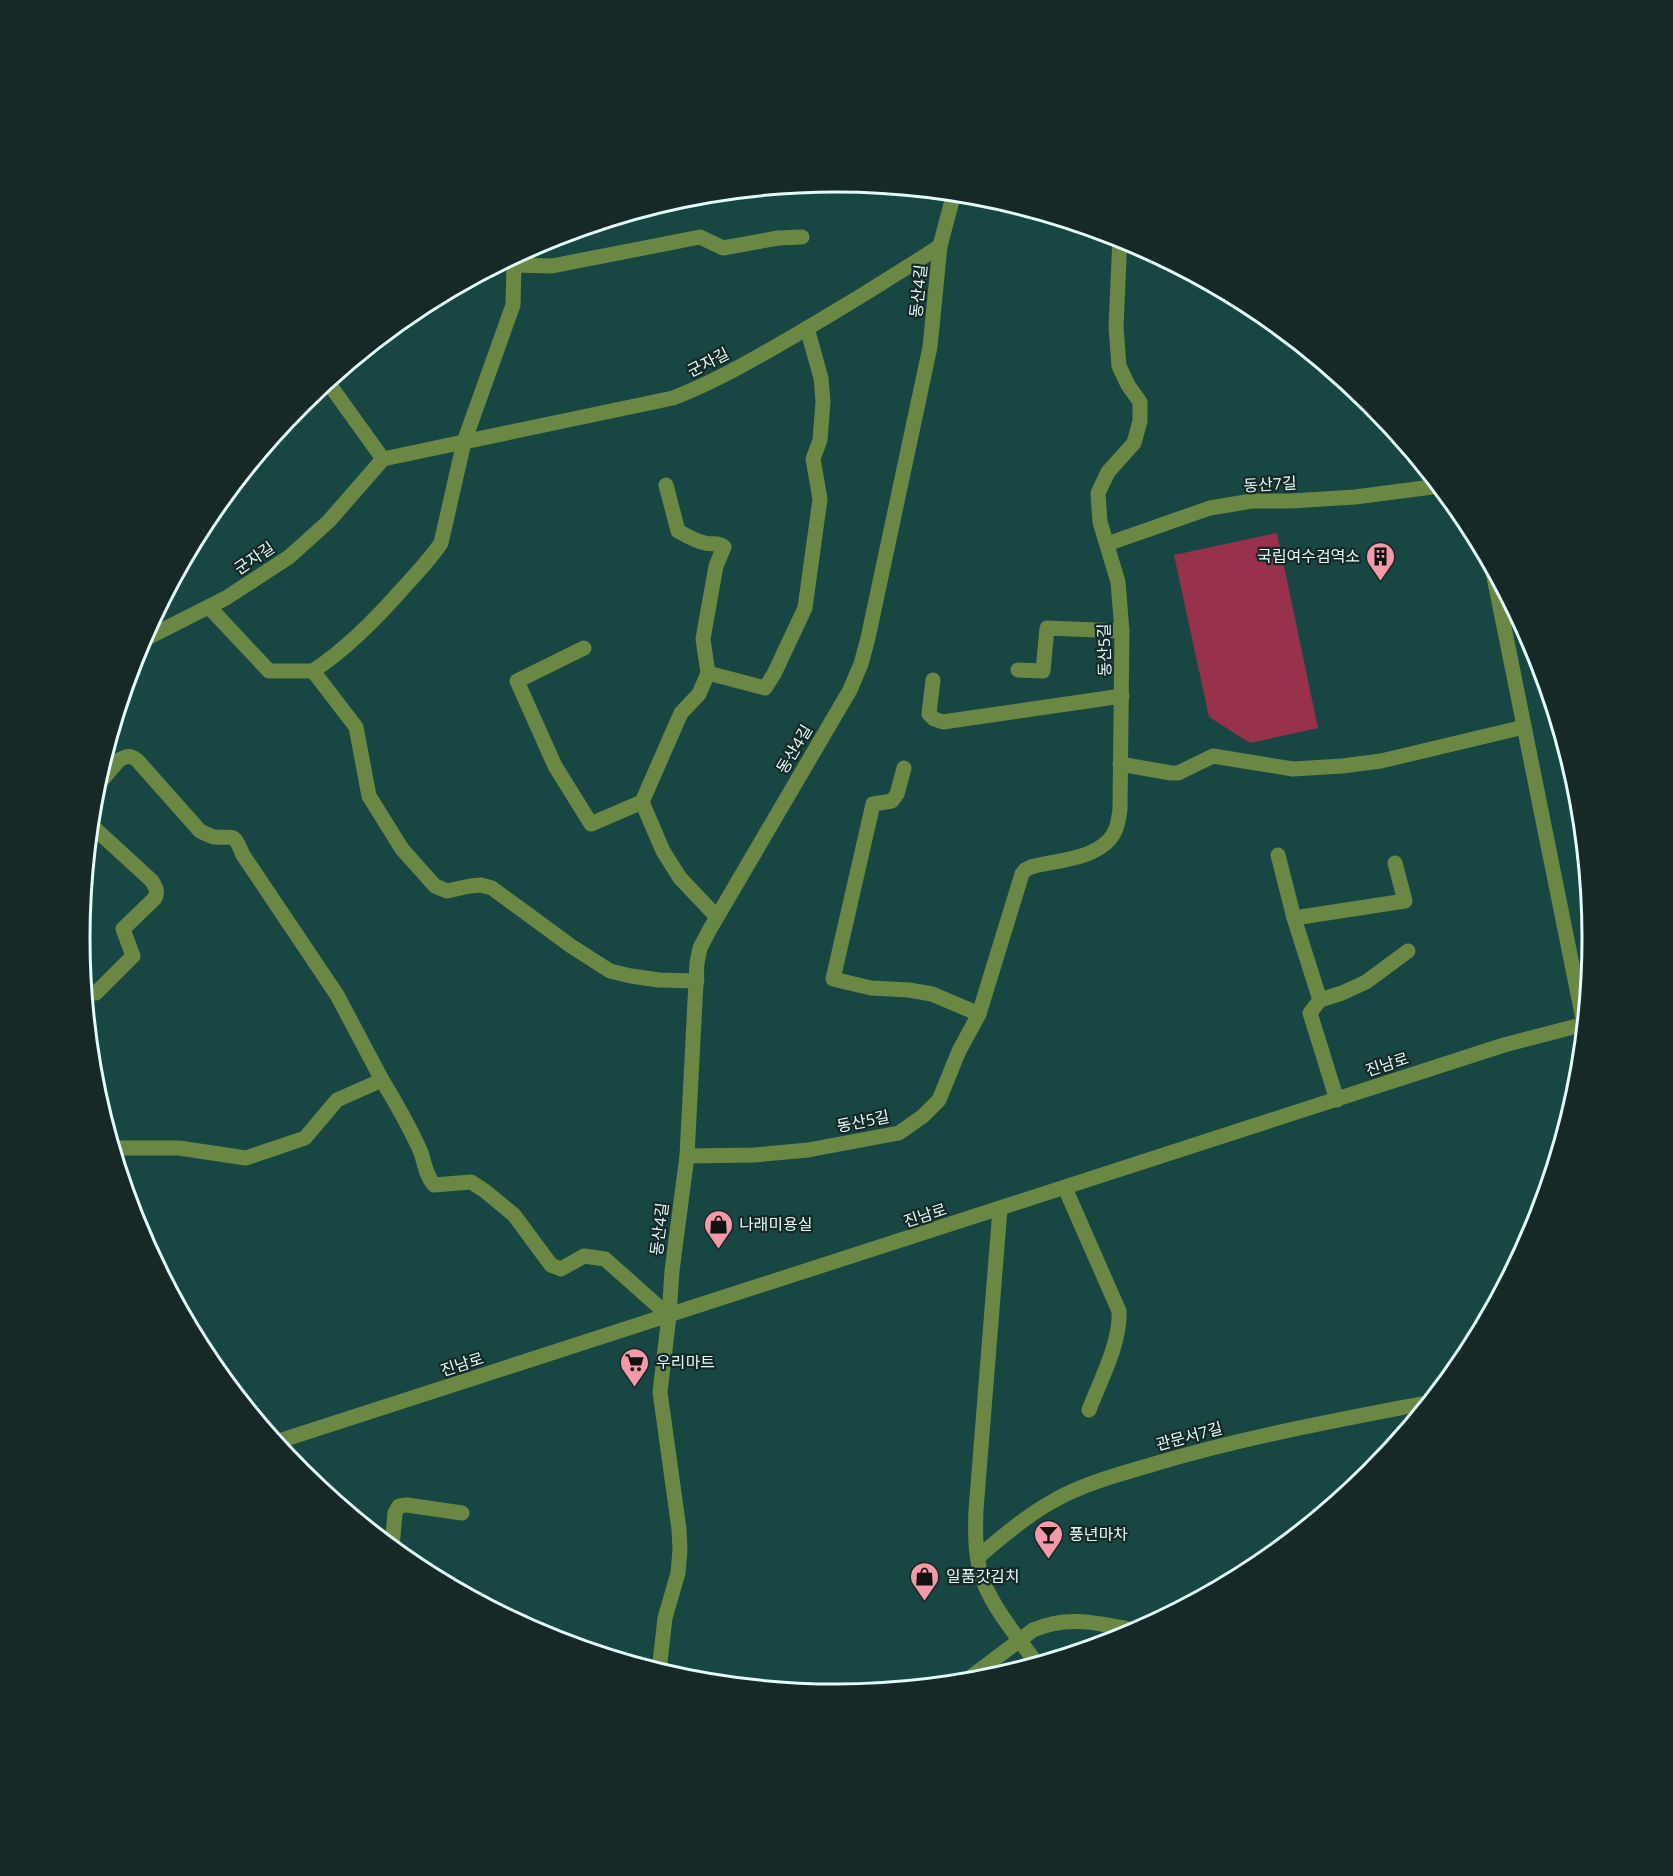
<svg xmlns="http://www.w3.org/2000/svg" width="1673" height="1876" viewBox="0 0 1673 1876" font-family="'Open Sans','Noto Sans KR',sans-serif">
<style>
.green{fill:#98314c}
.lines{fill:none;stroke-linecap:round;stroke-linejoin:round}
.minor{stroke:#6a8744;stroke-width:15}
.labels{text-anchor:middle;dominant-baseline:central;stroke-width:4.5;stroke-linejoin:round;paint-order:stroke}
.street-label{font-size:16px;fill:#e2faf8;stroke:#162927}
.poi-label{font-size:16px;fill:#e2faf8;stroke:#162927;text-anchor:start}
.rim{fill:none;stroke:#e2faf8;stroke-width:3}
</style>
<rect width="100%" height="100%" fill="#184743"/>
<polygon class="green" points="1277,533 1318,728 1250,743 1209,717 1174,555"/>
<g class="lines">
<g class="minor">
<polyline points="514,265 552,266 700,237 723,248 778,238 802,237"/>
<polyline points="327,381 383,459"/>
<path d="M 666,485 L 678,531 C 687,536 695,541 705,543 C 712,545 718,542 724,547 L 716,566 L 703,639 L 708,673"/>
<polyline points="1107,544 1210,508 1252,501 1291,501 1355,497 1440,486"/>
<polyline points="1492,567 1585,1029"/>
<polyline points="209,607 269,671 313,671 356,727 369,796 402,849 435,886 447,891 470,886 481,885 492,888 571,946 610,971 631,976 659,980 697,981"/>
<path d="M 141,641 L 226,598 L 289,557 L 329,521 L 383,459 L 673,398 C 717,381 758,357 799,333 C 847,305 894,276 940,246"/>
<polyline points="584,648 517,681 555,766 591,824 642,802"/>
<polyline points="1018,670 1043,671 1047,628 1122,631"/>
<path d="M 313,671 C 348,648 378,617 405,586 C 418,572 431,558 441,543 L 464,442 L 513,305 L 514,265 L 510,258"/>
<polyline points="933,680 929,714 934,719 943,722 1122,696"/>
<polyline points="1120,764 1171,773 1178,773 1213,756 1293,769 1342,766 1381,761 1524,727"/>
<path d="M 94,789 L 119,760 C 126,756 130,755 137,760 L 200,831 C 204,833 210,836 214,837 C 235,839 233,831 243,855 L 337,995 L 382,1080 L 337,1100 L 305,1138 L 246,1158 L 179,1148 L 113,1148"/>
<polyline points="1278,855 1294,918"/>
<polyline points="717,917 680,878 663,851 642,802 681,713 699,694 708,673 765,688 774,674 805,608 820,499 813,459 820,440 823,402 821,378 807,328"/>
<path d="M 85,991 L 96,993 L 133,956 L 123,929 L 155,898 C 158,891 156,888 152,881 L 91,825"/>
<polyline points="1320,1000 1342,993 1366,982 1408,951"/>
<path d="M 979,1014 L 1022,874 L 1025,870 L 1031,867 C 1057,860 1100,859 1114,833 C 1118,826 1119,817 1120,809 L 1122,631 L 1118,582 L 1100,522 L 1098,493 L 1108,472 L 1134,443 L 1140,421 L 1140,402 L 1128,385 L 1119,366 L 1116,327 L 1120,237"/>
<path d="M 382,1080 C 396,1103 409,1126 420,1150 C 425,1163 425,1174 434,1185 L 471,1182 L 485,1191 L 514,1215 L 551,1265 L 561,1269 L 584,1256 L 605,1259 L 669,1316"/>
<polyline points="1337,1100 1310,1013 1320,1000 1294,918 1405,901 1395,863"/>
<polyline points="687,1156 755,1155 808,1150 899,1133 923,1116 939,1100 959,1051 979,1014 932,994 909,990 871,988 833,979 873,804 892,801 897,794 904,768"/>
<path d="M 1065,1188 L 1119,1311 C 1121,1342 1100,1381 1089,1410"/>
<path d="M 1000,1209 L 976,1510 C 975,1535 975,1560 984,1583 C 995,1611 1020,1640 1037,1664"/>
<polyline points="276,1442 1504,1045 1585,1024"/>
<polyline points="392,1548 395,1513 399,1506 407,1505 462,1513"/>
<path d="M 978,1557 C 1002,1537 1027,1515 1055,1500 C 1085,1483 1121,1474 1154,1464 C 1244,1437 1338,1420 1431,1402"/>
<polyline points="659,1671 665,1618 678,1573 680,1550 679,1529 660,1392 669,1316 672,1271 687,1156 697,963 700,948 710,929 850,690 861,664 868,638 930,347 940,246 954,193"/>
<path d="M 963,1683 L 1033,1630 C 1070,1614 1101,1624 1139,1631"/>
</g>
</g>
<defs>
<symbol id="building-pin" viewBox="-11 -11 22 30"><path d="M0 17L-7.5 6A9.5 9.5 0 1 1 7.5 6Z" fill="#f39aaa" stroke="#162927"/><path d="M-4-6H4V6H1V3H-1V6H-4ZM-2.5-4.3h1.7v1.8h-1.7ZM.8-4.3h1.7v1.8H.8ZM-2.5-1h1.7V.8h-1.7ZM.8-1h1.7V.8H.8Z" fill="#111"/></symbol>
<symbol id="shop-pin" viewBox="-11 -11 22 30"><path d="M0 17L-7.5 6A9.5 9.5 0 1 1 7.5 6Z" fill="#f39aaa" stroke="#162927"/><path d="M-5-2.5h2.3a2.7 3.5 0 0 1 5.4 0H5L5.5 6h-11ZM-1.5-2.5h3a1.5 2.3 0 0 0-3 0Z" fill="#111"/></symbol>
<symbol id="supermarket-pin" viewBox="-11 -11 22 30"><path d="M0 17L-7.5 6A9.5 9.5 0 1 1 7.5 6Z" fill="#f39aaa" stroke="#162927"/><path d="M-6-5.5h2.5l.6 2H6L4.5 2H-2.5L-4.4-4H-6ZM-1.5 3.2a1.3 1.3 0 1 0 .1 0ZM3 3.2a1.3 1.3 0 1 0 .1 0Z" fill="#111"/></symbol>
<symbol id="bar-pin" viewBox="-11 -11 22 30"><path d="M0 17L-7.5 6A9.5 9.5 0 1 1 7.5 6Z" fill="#f39aaa" stroke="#162927"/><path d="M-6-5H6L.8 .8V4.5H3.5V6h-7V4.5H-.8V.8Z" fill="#111"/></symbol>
</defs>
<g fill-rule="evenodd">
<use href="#building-pin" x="1364" y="540" width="33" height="45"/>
<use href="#shop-pin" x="702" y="1208" width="33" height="45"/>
<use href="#supermarket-pin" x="618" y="1346" width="33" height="45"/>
<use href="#bar-pin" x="1032" y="1518" width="33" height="45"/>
<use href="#shop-pin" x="908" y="1560" width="33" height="45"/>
</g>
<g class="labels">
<g class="street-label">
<text transform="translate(918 291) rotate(-84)">동산4길</text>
<text transform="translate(708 362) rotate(-27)">군자길</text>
<text transform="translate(1270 484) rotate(-3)">동산7길</text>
<text transform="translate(254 558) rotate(-34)">군자길</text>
<text transform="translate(1104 650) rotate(-91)">동산5길</text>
<text transform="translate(794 749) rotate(-59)">동산4길</text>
<text transform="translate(1387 1064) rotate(-18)">진남로</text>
<text transform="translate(863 1121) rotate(-11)">동산5길</text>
<text transform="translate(925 1215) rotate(-18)">진남로</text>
<text transform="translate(659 1229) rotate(-83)">동산4길</text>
<text transform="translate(462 1364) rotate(-18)">진남로</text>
<text transform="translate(1189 1436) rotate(-15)">관문서7길</text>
</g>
<g class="poi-label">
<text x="1360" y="556" text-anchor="end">국립여수검역소</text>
<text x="739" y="1224">나래미용실</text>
<text x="656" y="1362">우리마트</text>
<text x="1069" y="1534">풍년마차</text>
<text x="946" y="1576">일품갓김치</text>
</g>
</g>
<path d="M0 0H1673V1876H0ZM90 938a746 746 0 1 1 1492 0a746 746 0 1 1-1492 0Z" fill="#162927" fill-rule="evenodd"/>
<path class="rim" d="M90 938a746 746 0 1 1 1492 0a746 746 0 1 1-1492 0Z"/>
</svg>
